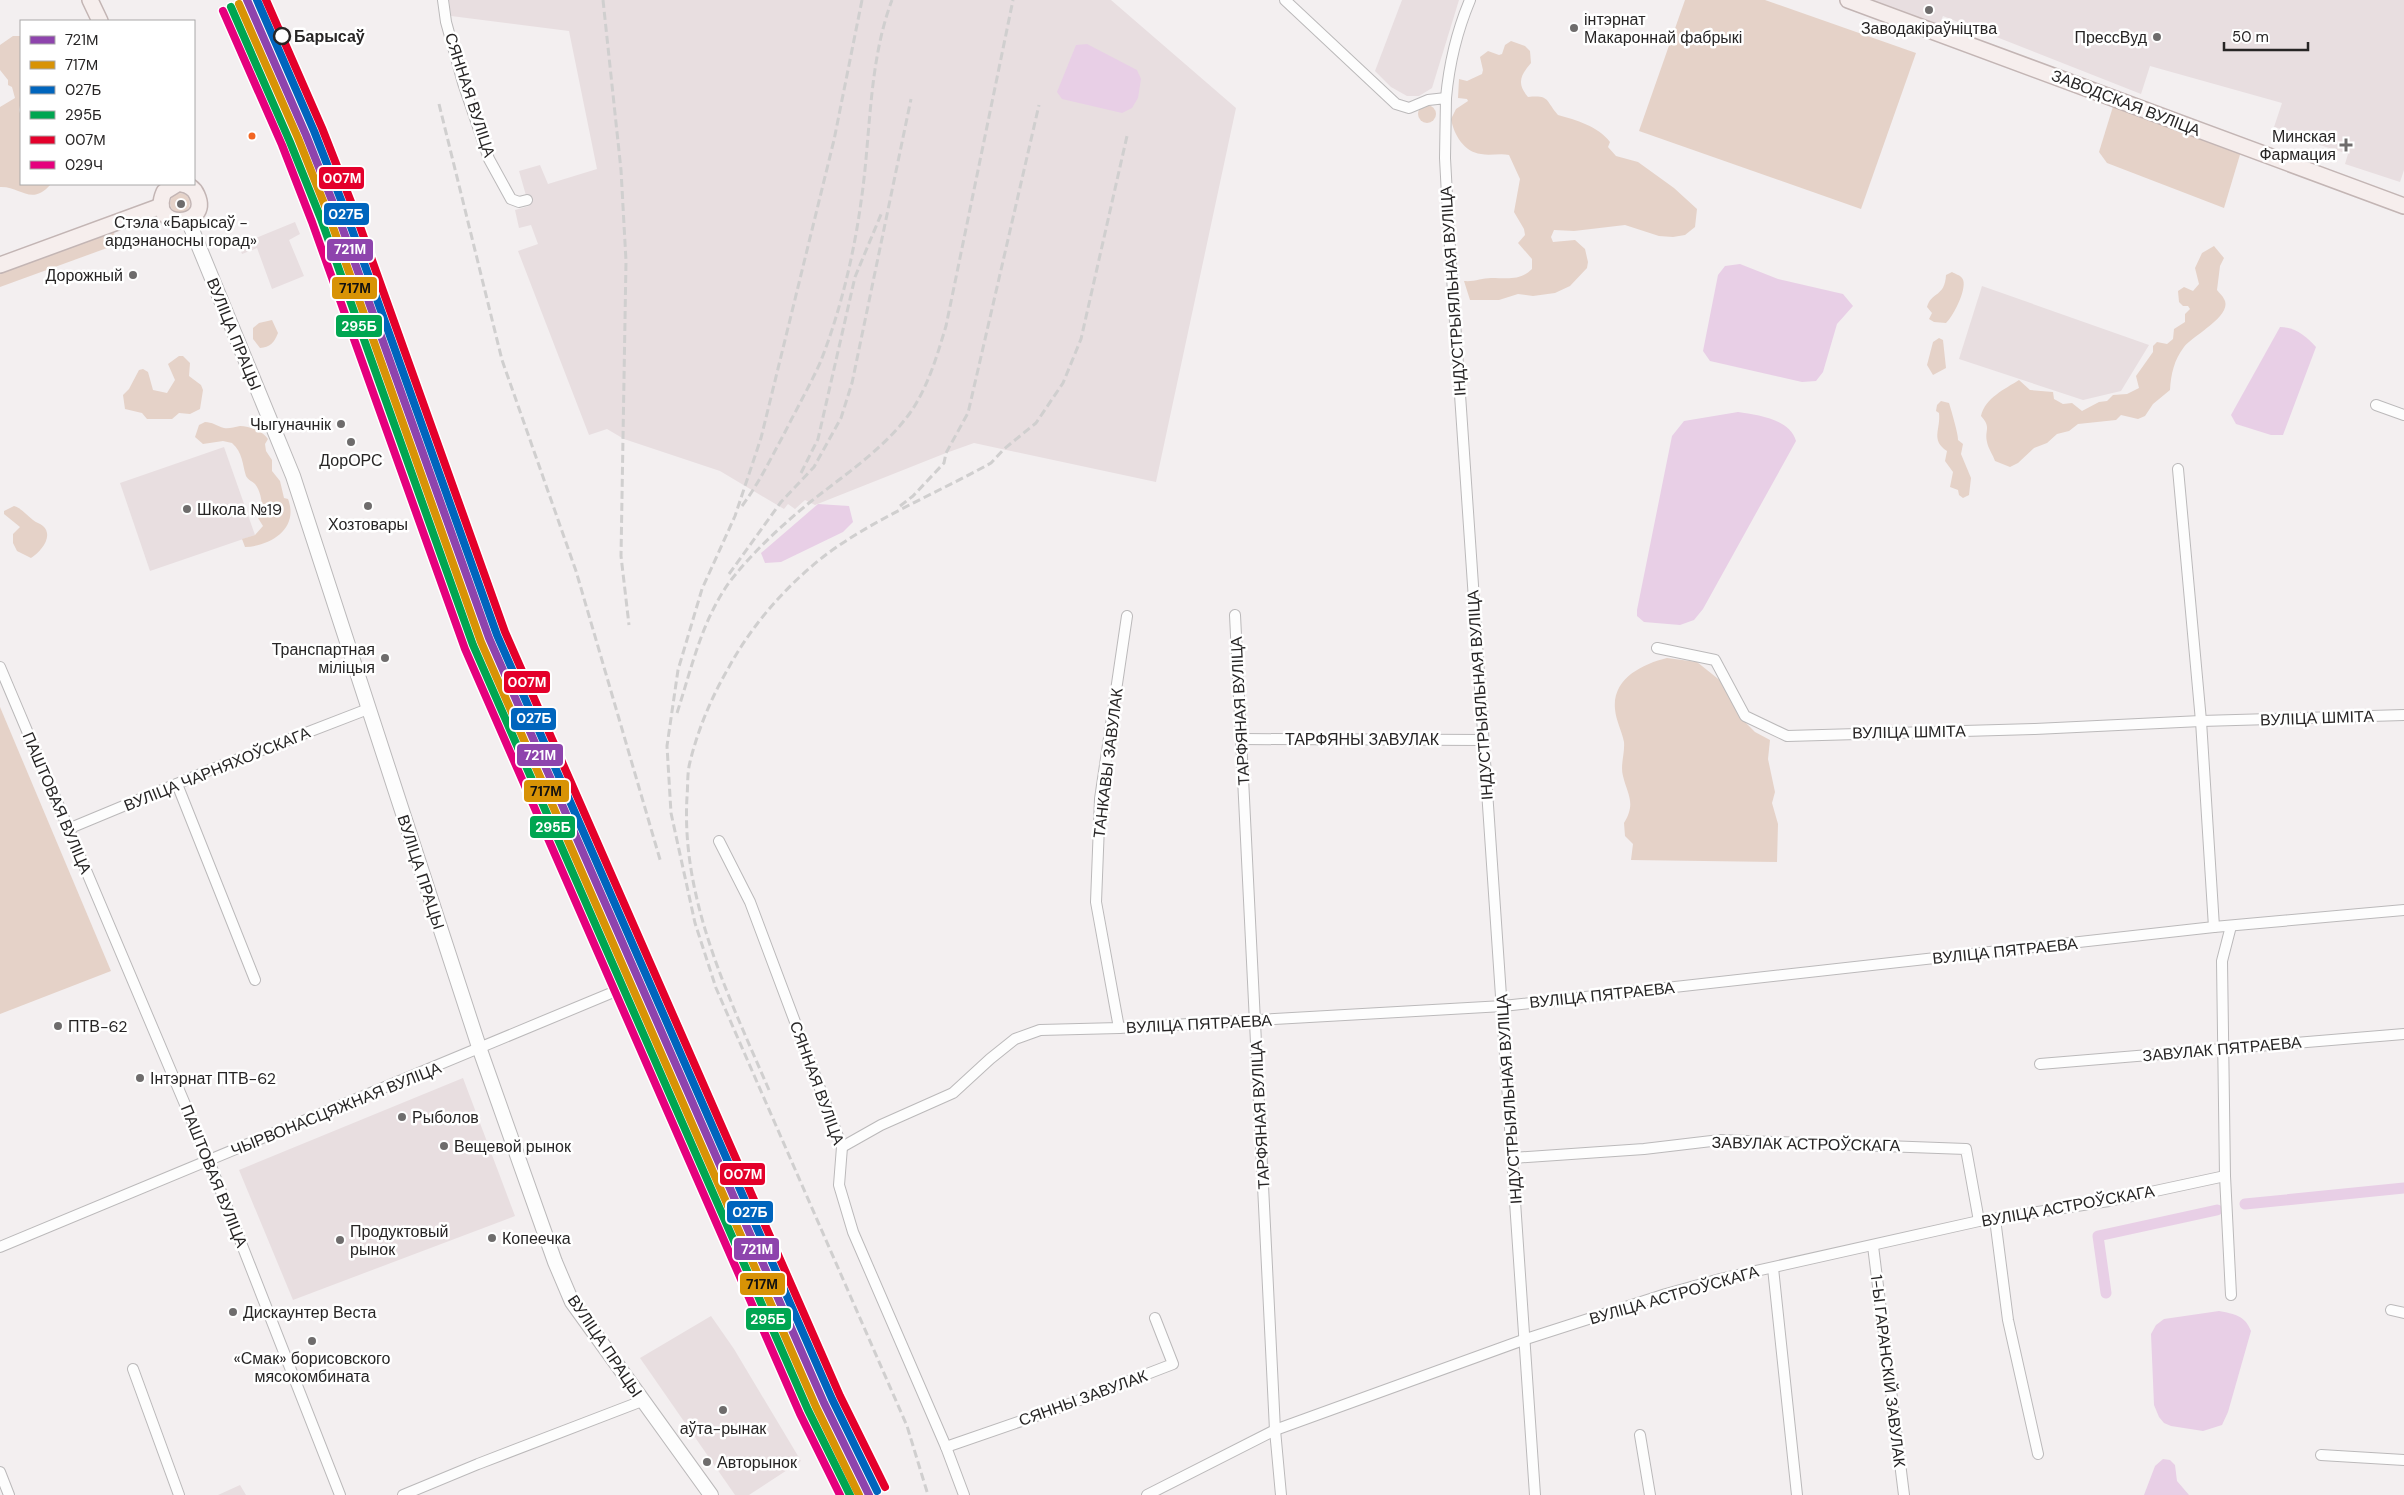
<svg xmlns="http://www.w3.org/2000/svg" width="2404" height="1495" viewBox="0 0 2404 1495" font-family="'DM Sans',sans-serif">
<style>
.built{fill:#e8dee0}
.green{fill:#e5d2c8}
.water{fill:#e8cfe6}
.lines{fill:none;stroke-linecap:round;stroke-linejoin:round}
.canal{stroke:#e8cfe6;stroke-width:11}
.street-casing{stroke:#bbb9ba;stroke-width:12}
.secondary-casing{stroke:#bbb9ba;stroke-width:16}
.primary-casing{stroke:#c3b5b4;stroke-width:18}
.street{stroke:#fdfdfd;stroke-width:10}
.secondary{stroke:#fdfdfd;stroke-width:14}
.primary{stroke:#f6eeed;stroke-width:15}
.rail{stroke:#d0cfcf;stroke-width:3;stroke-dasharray:8 4;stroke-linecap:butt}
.rail-1-casing{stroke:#fff;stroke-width:11}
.rail-2-casing{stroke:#fff;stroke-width:11}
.rail-3-casing{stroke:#fff;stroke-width:11}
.rail-4-casing{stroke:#fff;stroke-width:11}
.rail-5-casing{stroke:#fff;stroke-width:11}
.rail-6-casing{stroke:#fff;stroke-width:11}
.rail-1{stroke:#8e44ad;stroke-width:8}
.rail-2{stroke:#d89306;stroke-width:8}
.rail-3{stroke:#0065bd;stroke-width:8}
.rail-4{stroke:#00a651;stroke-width:8}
.rail-5{stroke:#e4002b;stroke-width:8}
.rail-6{stroke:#e5007d;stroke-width:8}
.poi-dot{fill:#6e6c6c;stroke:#fff;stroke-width:2}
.stop-dot{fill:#fff;stroke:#272525;stroke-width:2.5}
.bus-dot{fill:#f26522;stroke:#fff;stroke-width:2}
.labels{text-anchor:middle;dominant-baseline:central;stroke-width:5;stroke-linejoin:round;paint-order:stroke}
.poi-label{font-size:16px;fill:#272525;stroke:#fff;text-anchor:start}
.stop-label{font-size:16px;font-weight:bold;fill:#272525;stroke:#fff;text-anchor:start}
.street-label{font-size:16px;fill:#272525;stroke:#fff}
.line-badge{stroke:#fff;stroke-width:2}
.badge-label{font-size:14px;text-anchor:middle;font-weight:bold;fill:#fff}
.pale-badge-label{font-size:14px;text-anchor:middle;font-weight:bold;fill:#111}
</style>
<rect width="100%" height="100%" fill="#f3eff0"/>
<g class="built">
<polygon points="449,0 1111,0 1236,108 1156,482 974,443 946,453 815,505 805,500 795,509 788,504 784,509 720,471 624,439 607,429 589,435 518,251 538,244 531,225 519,228 515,210 529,206 519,171 540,165 548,184 597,169 569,31 451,16"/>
<polygon points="1402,0 1459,0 1432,88 1419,96 1407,96 1391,87 1375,71"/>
<polygon points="1871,0 2404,0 2404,170 2400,182 2345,164 2348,154 2301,139 2302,135 2274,127 2282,103 2150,66 2141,94 1943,16 1939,25"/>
<polygon points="295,222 300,234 289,240 304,276 272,289 257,248 242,254 239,245"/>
<polygon points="1982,286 2149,345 2121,391 2083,400 1959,359"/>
<polygon points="224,447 255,535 150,571 120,483"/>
<polygon points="463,1078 515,1216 293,1300 239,1170"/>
<polygon points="711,1316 734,1349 801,1461 749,1495 735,1495 640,1358"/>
<polygon points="240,1485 246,1495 218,1495"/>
</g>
<g class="green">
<polygon points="1685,0 1765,0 1916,53 1861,209 1639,131"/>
<path d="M 13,36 L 21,36 L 21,101 L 19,110 L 21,117 L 21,184 L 51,184 C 31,207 21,186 0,187 L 0,107 L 15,98 L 12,87 L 8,85 L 8,80 L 0,70 L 0,45 Z"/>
<path d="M 1511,41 L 1525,46 L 1530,51 L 1531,63 C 1521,75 1516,83 1528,97 C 1550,95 1545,100 1558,115 C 1576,120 1598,126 1610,142 L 1608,147 L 1616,156 L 1638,162 L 1674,188 L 1697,209 L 1695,227 L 1685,235 L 1673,237 L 1659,236 L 1625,225 L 1574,231 L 1554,230 L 1551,237 L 1553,242 L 1575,240 L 1585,249 L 1588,262 L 1587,268 L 1570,286 L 1555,293 L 1533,296 L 1518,294 L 1499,300 L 1470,300 L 1464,281 C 1474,282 1482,278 1491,278 C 1508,278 1520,281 1532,269 L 1532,259 L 1518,243 L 1525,235 L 1524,229 L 1514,212 L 1520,179 L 1509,155 C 1500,153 1490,156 1481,154 C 1464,152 1454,135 1451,119 L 1456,109 L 1468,101 L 1467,99 L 1458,98 L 1459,79 L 1467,81 L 1482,74 L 1483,70 L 1480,57 L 1488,51 L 1499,55 L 1502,54 L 1505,45 Z"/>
<polygon points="2115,100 2242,148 2224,208 2107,163 2099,152"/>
<circle cx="1427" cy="114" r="9"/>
<circle cx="180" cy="203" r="10"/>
<polygon points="113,230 118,244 0,287 0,272"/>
<path d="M 2214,246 L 2224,258 L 2220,266 L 2217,290 C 2219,293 2223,296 2224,299 C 2234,315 2192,336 2184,347 C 2174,360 2171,374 2170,390 L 2153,404 L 2145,416 L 2138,419 L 2121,415 L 2116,420 L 2078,424 L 2069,431 L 2057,434 L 2047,443 L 2034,448 L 2018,463 L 2010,467 L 1995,461 C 1993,455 1988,448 1987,442 C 1984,430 1992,428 1981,416 C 1985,398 2005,389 2019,380 L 2030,390 L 2053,392 L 2054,399 L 2063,404 L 2072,403 L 2082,411 L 2099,402 L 2107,401 L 2113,395 L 2127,394 L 2139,388 L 2136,376 L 2153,352 L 2153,346 L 2157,342 L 2167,344 L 2173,339 L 2174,329 L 2185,322 L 2185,314 L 2190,309 L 2188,306 L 2183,306 L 2179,302 L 2178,291 L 2184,287 L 2193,291 L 2199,284 L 2195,268 L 2202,253 Z"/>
<path d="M 1952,272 C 1955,274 1960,275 1962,278 C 1969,286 1953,317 1946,323 L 1934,322 L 1929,319 L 1932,313 L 1927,307 C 1931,292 1945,297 1946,275 Z"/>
<path d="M 272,320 L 278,333 C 274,343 270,347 260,348 L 253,339 L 253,328 L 259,323 Z"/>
<polygon points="1939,338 1943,340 1946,368 1933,375 1927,365 1933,342"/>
<polygon points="179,356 183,356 190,363 189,376 201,385 203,390 200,409 190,414 179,413 172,419 147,419 142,413 125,409 123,395 129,389 139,370 143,369 148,372 153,390 167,393 175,380 168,364"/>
<path d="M 1941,401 L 1949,403 C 1950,406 1959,436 1958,440 L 1963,444 L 1961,454 L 1971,478 L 1969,495 L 1963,498 L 1959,495 L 1958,490 L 1950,487 L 1953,472 L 1945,461 L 1947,451 C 1930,440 1941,429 1939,413 L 1936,411 L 1937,405 Z"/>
<path d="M 205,422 C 212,422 217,426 224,428 C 229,429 234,427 240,426 C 249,426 263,431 268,439 L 265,444 L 266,451 L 272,460 L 272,471 L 280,481 L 284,498 L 288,499 C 299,528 272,546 245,547 L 242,539 L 255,535 L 263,526 L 258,518 L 262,515 C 263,506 261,491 255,484 C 252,481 248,480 246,476 C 242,463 243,453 232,443 L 223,441 L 203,444 L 195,437 L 199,425 Z"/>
<path d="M 14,506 C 23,509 26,515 33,520 C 36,523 40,523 43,526 C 54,536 41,552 31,558 L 17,551 L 13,543 L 13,534 L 20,527 L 4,514 L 4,511 Z"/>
<path d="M 1667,658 L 1697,662 L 1722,682 L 1736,710 L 1746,723 L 1755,732 L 1770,740 L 1768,759 L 1775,792 L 1772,803 L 1778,824 L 1777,862 L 1631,860 L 1633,844 L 1625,836 L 1624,823 C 1636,803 1628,796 1623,776 C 1620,765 1625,754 1624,742 C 1622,731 1616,721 1615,709 C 1612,679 1642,664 1667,658 Z"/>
<polygon points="0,707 111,971 0,1014"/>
</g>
<g class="water">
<polygon points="1087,44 1137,70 1141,79 1138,98 1132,108 1122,113 1062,99 1057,92 1076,45"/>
<polygon points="1740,264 1778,279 1843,294 1853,306 1837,324 1823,372 1816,381 1802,382 1710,361 1703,351 1718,275 1725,266"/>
<path d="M 2280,327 C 2295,327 2306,336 2316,347 L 2283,435 L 2271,435 L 2236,424 L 2231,415 Z"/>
<path d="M 1738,412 C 1758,415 1790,419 1796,441 L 1703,609 L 1694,620 L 1680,625 L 1644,622 L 1637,616 L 1637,610 L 1672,436 L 1684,421 Z"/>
<polygon points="818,504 849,506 853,522 843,532 781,562 765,563 761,553"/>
<path d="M 2219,1311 C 2234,1314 2245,1315 2251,1331 L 2228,1412 L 2222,1425 L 2203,1431 L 2171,1426 L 2164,1423 L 2159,1417 L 2154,1405 L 2151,1334 L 2156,1325 L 2164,1319 Z"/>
<polygon points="2163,1459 2170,1460 2175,1465 2177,1481 2189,1495 2144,1495 2155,1466"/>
</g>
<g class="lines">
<g class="canal">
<polyline points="2245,1204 2404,1188"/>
<polyline points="2106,1293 2098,1236 2217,1210"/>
</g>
<defs>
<g id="street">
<polyline points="443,0 446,22 463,83 489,159 511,199 519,202 527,200"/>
<polyline points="1285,0 1396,104 1409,108 1428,100 1446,98 1445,158 1449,233 1535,1495"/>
<path d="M 1446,98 C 1449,65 1457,31 1470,0"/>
<polyline points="2376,405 2404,415"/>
<polyline points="2178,469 2201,721 2214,927"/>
<polyline points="1235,615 1275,1430 1281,1495"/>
<polyline points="1657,648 1715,660 1745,716 1787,736 2035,729 2201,721 2404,715"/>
<polyline points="0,667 209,1161 340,1495"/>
<polyline points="1241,739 1483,740"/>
<polyline points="177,784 255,980"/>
<polyline points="68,829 210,770 368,709"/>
<polyline points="719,841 750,902 842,1147 839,1185 853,1232 946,1447 964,1495"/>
<polyline points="1119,1028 1096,902 1100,799 1127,616"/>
<polyline points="2040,1064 2404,1034"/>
<polyline points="842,1147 881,1125 953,1093 990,1059 1015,1039 1040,1030 1119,1028 1503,1006 2214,927 2404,910"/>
<polyline points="1513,1158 1644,1149 1720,1140 1966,1149 1979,1221"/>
<polyline points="1995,1219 2008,1320 2038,1454"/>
<polyline points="1873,1246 1904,1495"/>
<polyline points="0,1247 616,991"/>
<polyline points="1773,1268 1797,1495"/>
<polyline points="2231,1295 2225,1176 2222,961 2231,926"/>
<polyline points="2391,1310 2404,1313"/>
<polyline points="133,1369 179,1495"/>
<polyline points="1640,1435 1650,1495"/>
<polyline points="946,1447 1056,1409 1173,1364 1155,1318"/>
<polyline points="2321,1455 2404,1460"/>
<polyline points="0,1472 9,1495"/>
<polyline points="403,1495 478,1464 642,1401"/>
<polyline points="1147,1495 1275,1430 1526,1339 1666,1294 1720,1279 1979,1221 2109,1201 2225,1176"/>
</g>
<polyline id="secondary" points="188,220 293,476 480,1050 555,1262 572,1302 711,1495"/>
<g id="primary">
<polyline points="90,0 100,21"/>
<polyline points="1848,0 2404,206"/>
<path d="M 177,184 L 164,192 C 147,231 212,228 197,195 C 194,188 189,185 182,184"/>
<polyline points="0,265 161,206"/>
</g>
</defs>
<use href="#street" class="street-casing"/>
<use href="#secondary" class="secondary-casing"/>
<use href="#primary" class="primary-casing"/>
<use href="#street" class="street"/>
<use href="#secondary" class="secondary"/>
<use href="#primary" class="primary"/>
<g class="rail">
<polyline points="603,0 621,170 626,261 621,556 629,625"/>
<polyline points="862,0 834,140 761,438 735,516 702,589 678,670 667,746 671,813 695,923 716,988 907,1426 928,1495"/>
<polyline points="439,104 502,360 576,571 661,863"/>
<polyline points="801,473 818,439 855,277 882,212"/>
<path d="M 742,506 C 759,483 771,458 784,434 C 796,410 809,387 820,363 C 840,313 854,254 861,202 C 871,135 868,64 892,0"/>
<polyline points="900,506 913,496 944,463 946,453 968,413 1039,105"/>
<polyline points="729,574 781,502 814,467 841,418 852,383 911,99"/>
<path d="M 677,713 C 692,667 702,619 731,580 C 754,551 780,527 809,503 C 844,475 883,450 910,413 C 928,387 937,356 946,326 L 1013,0"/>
<path d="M 769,1090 C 729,997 681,900 687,797 C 688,786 687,773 690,762 C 698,729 712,696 729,667 C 752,625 785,587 823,557 C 871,520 937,493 991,463 L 1004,449 L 1036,423 L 1063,383 L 1081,339 L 1127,136"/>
</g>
<defs>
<polyline id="rail-1" points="247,0 306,135 337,213 489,638 824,1403 869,1495"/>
<polyline id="rail-2" points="239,4 298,138 329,216 481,642 816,1407 859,1495"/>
<polyline id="rail-3" points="257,0 314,131 345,210 497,635 832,1399 877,1491"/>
<polyline id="rail-4" points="231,7 290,142 321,219 473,645 808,1410 850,1495"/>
<polyline id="rail-5" points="266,0 322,128 353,207 505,632 840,1396 885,1487"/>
<polyline id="rail-6" points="223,11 282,145 312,222 465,649 800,1414 840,1495"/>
</defs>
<use href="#rail-1" class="rail-1-casing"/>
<use href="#rail-2" class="rail-2-casing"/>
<use href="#rail-3" class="rail-3-casing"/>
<use href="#rail-4" class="rail-4-casing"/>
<use href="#rail-5" class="rail-5-casing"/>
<use href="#rail-6" class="rail-6-casing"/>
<use href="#rail-1" class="rail-1"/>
<use href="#rail-2" class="rail-2"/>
<use href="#rail-3" class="rail-3"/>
<use href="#rail-4" class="rail-4"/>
<use href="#rail-5" class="rail-5"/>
<use href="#rail-6" class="rail-6"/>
</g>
<g class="poi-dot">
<circle cx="1929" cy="10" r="5"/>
<circle cx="1574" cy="28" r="5"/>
<circle cx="2157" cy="37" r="5"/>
<path d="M2343.5 137.5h5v5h5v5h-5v5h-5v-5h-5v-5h5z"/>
<circle cx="181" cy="204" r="5"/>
<circle cx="133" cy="275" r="5"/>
<circle cx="341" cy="424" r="5"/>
<circle cx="351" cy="442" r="5"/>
<circle cx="368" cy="506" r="5"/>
<circle cx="187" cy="509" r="5"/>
<circle cx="385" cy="658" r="5"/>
<circle cx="58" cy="1026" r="5"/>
<circle cx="140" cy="1078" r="5"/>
<circle cx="402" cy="1117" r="5"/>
<circle cx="444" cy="1146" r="5"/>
<circle cx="492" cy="1238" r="5"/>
<circle cx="340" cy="1240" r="5"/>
<circle cx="233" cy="1312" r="5"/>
<circle cx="312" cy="1341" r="5"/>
<circle cx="723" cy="1410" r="5"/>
<circle cx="707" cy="1462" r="5"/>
</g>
<circle class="stop-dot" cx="282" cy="36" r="8"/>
<circle class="bus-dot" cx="252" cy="136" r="4.5"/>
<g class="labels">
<g class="poi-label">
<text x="1584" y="19">інтэрнат<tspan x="1584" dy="18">Макароннай фабрыкі</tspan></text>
<text x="1929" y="28" text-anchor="middle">Заводакіраўніцтва</text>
<text x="2147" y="37" text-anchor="end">ПрессВуд</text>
<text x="2336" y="136" text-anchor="end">Минская<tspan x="2336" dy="18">Фармация</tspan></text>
<text x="181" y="222" text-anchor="middle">Стэла «Барысаў -<tspan x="181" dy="18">ардэнаносны горад»</tspan></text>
<text x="123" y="275" text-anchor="end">Дорожный</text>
<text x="331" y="424" text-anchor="end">Чыгуначнік</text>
<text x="351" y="460" text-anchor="middle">ДорОРС</text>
<text x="197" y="509">Школа №19</text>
<text x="368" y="524" text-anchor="middle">Хозтовары</text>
<text x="375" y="649" text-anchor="end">Транспартная<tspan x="375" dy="18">міліцыя</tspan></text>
<text x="68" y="1026">ПТВ-62</text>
<text x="150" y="1078">Інтэрнат ПТВ-62</text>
<text x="412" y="1117">Рыболов</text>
<text x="454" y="1146">Вещевой рынок</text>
<text x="350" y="1231">Продуктовый<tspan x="350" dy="18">рынок</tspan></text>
<text x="502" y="1238">Копеечка</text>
<text x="243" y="1312">Дискаунтер Веста</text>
<text x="312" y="1358" text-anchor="middle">«Смак» борисовского<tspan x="312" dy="18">мясокомбината</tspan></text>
<text x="723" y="1428" text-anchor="middle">аўта-рынак</text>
<text x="717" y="1462">Авторынок</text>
</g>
<g class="stop-label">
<text x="294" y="36">Барысаў</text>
</g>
<g class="street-label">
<text transform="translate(470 95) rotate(72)">СЯННАЯ ВУЛІЦА</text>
<text transform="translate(2126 103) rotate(21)">ЗАВОДСКАЯ ВУЛІЦА</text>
<text transform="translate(1453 291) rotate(-94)">ІНДУСТРЫЯЛЬНАЯ ВУЛІЦА</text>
<text transform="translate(234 334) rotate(68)">ВУЛІЦА ПРАЦЫ</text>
<text transform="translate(1480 695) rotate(-94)">ІНДУСТРЫЯЛЬНАЯ ВУЛІЦА</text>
<text transform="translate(1240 711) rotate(-93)">ТАРФЯНАЯ ВУЛІЦА</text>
<text transform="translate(2317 718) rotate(-2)">ВУЛІЦА ШМІТА</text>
<text transform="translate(1909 732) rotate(-1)">ВУЛІЦА ШМІТА</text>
<text x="1362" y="739">ТАРФЯНЫ ЗАВУЛАК</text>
<text transform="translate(1108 763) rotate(-83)">ТАНКАВЫ ЗАВУЛАК</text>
<text transform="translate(217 769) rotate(-22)">ВУЛІЦА ЧАРНЯХОЎСКАГА</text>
<text transform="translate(57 803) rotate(67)">ПАШТОВАЯ ВУЛІЦА</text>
<text transform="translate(421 872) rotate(72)">ВУЛІЦА ПРАЦЫ</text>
<text transform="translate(2005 951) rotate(-6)">ВУЛІЦА ПЯТРАЕВА</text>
<text transform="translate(1602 995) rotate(-6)">ВУЛІЦА ПЯТРАЕВА</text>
<text transform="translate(1199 1024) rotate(-3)">ВУЛІЦА ПЯТРАЕВА</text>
<text transform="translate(2222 1049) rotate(-5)">ЗАВУЛАК ПЯТРАЕВА</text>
<text transform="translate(817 1083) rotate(70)">СЯННАЯ ВУЛІЦА</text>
<text transform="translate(1509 1099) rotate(-94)">ІНДУСТРЫЯЛЬНАЯ ВУЛІЦА</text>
<text transform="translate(336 1109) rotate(-22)">ЧЫРВОНАСЦЯЖНАЯ ВУЛІЦА</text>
<text transform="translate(1260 1115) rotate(-93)">ТАРФЯНАЯ ВУЛІЦА</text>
<text transform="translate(1806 1144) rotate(1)">ЗАВУЛАК АСТРОЎСКАГА</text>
<text transform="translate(214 1176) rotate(68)">ПАШТОВАЯ ВУЛІЦА</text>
<text transform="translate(2068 1206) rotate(-10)">ВУЛІЦА АСТРОЎСКАГА</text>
<text transform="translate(1674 1295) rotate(-16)">ВУЛІЦА АСТРОЎСКАГА</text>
<text transform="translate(605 1346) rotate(56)">ВУЛІЦА ПРАЦЫ</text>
<text transform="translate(1888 1371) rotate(83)">1-Ы ГАРАНСКІЙ ЗАВУЛАК</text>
<text transform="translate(1083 1398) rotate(-20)">СЯННЫ ЗАВУЛАК</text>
</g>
</g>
<g class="line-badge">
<rect x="318" y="166" width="47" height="24" rx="5" fill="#e4002b"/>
<rect x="323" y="202" width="47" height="24" rx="5" fill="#0065bd"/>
<rect x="326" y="238" width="48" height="24" rx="5" fill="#8e44ad"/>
<rect x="331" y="276" width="47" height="24" rx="5" fill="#d89306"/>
<rect x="335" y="314" width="48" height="24" rx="5" fill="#00a651"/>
<rect x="503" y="670" width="48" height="24" rx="5" fill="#e4002b"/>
<rect x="510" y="707" width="47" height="24" rx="5" fill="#0065bd"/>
<rect x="516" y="743" width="48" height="24" rx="5" fill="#8e44ad"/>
<rect x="523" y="779" width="47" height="24" rx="5" fill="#d89306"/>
<rect x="529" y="815" width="47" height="24" rx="5" fill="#00a651"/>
<rect x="719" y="1162" width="47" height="24" rx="5" fill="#e4002b"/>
<rect x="726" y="1200" width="48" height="24" rx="5" fill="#0065bd"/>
<rect x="733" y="1237" width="47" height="24" rx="5" fill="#8e44ad"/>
<rect x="739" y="1272" width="47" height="24" rx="5" fill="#d89306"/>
<rect x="745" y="1307" width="47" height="24" rx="5" fill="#00a651"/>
</g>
<g class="badge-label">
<text x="342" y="183">007М</text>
<text x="346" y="219">027Б</text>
<text x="350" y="254">721М</text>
<text x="359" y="331">295Б</text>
<text x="527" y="687">007М</text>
<text x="534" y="723">027Б</text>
<text x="540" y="760">721М</text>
<text x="553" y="832">295Б</text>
<text x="743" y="1179">007М</text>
<text x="750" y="1217">027Б</text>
<text x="757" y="1254">721М</text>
<text x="768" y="1324">295Б</text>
</g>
<g class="pale-badge-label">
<text x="355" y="293">717М</text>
<text x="546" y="796">717М</text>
<text x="762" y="1289">717М</text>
</g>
<rect x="20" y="20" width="175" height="165" fill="#ffffff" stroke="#a9a8a8"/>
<rect x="30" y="36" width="25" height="8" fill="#8e44ad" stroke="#a9a8a8"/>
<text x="65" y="45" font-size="15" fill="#272525">721М</text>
<rect x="30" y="61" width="25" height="8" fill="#d89306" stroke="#a9a8a8"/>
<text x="65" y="70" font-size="15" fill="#272525">717М</text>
<rect x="30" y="86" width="25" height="8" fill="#0065bd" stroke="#a9a8a8"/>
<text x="65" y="95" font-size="15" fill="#272525">027Б</text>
<rect x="30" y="111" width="25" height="8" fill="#00a651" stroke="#a9a8a8"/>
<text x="65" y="120" font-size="15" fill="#272525">295Б</text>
<rect x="30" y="136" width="25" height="8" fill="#e4002b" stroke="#a9a8a8"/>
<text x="65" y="145" font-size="15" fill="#272525">007М</text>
<rect x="30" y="161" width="25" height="8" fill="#e5007d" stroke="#a9a8a8"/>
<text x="65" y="170" font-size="15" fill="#272525">029Ч</text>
<path d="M2224 42v8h84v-8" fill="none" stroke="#272525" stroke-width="2.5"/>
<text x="2232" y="42" font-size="15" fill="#272525" stroke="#ffffff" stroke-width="4" paint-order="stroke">50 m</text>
</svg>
